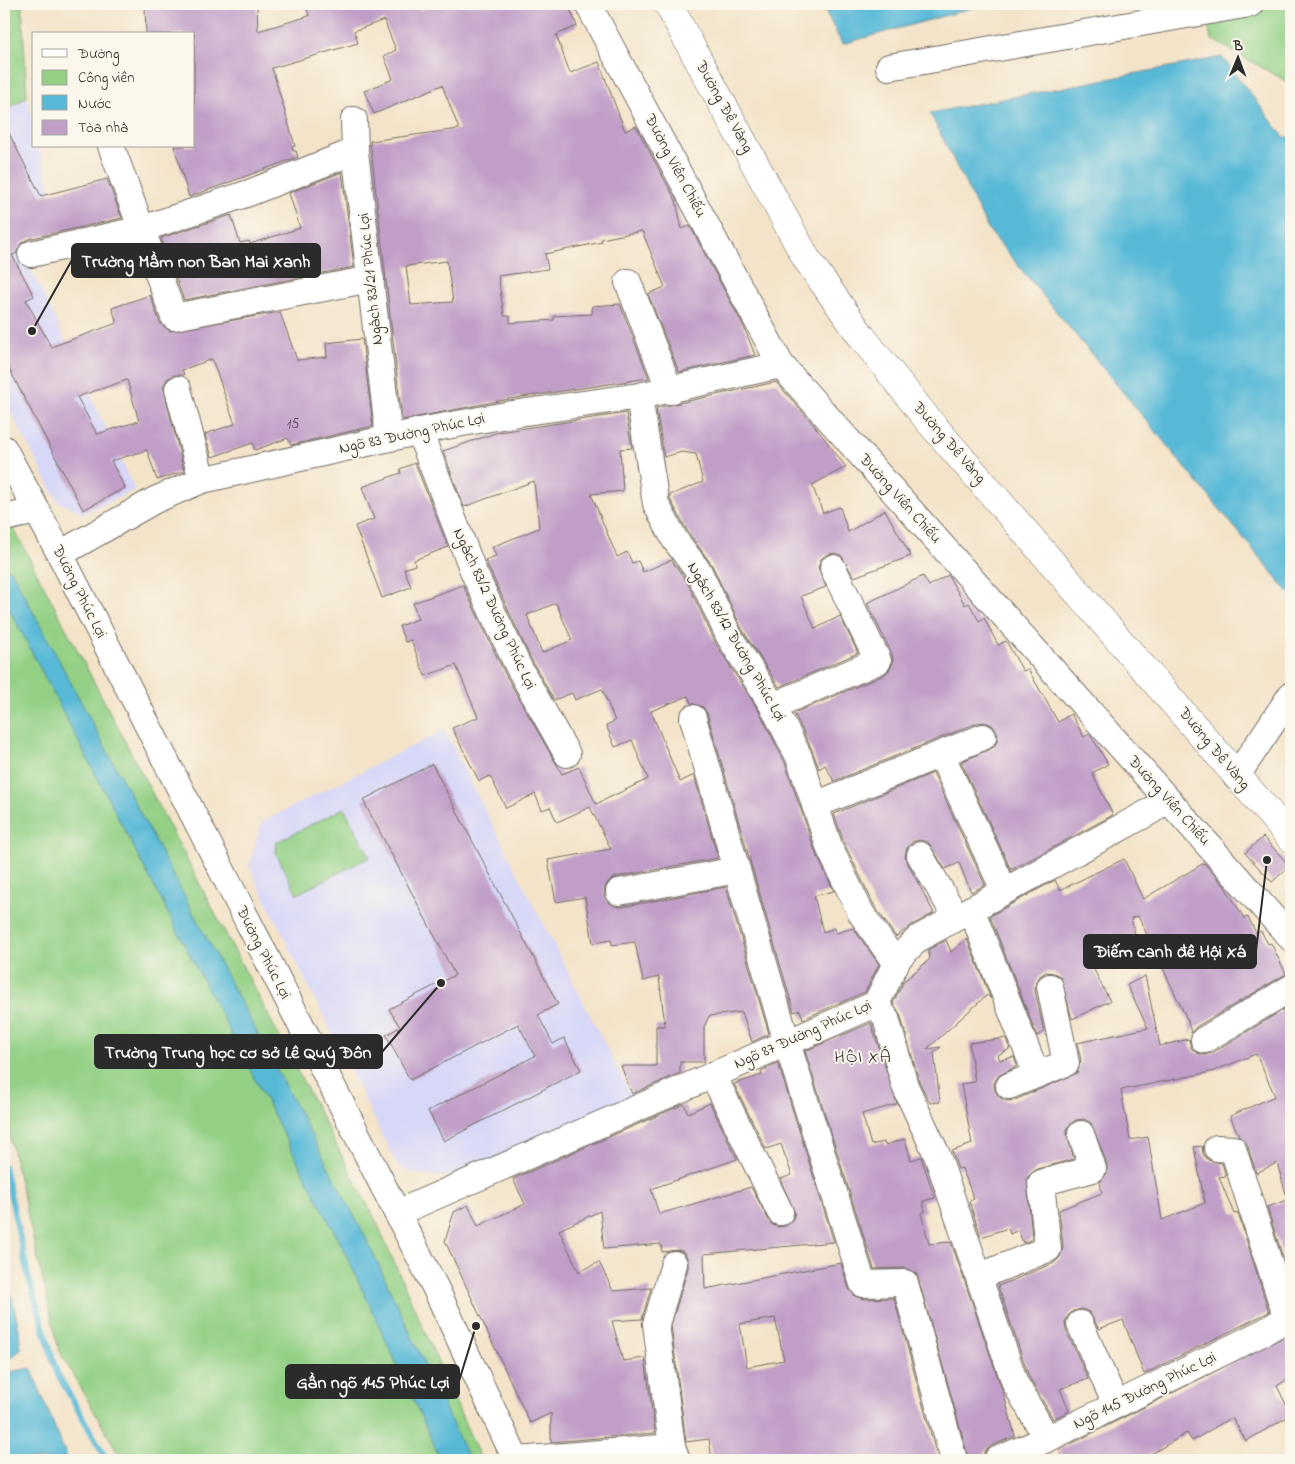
<svg xmlns="http://www.w3.org/2000/svg" width="1295" height="1464" viewBox="0 0 1295 1464" font-family="'Indie Flower',sans-serif">
<style>
.built{fill:#d7d7f8}
.green{fill:#93d085;stroke:#5f7e58}
.water{fill:#58b9d7;stroke:#427281}
.lines{fill:none;stroke-linecap:round;stroke-linejoin:round}
.stream{stroke:#58b9d7;stroke-width:6}
.building{fill:#c09ec7;fill-rule:evenodd}
.minor-casing{stroke:#716b62;stroke-width:28}
.major-casing{stroke:#716b62;stroke-width:29}
.minor{stroke:#fff;stroke-width:26}
.major{stroke:#fff;stroke-width:28}
.labels{text-anchor:middle;dominant-baseline:central;stroke-width:4;stroke-linejoin:round;paint-order:stroke}
.number-label{font-size:14px;fill:#504852}
.street-label{font-size:16px;fill:#2b2b2b;stroke:#fbf7ec}
.neighbourhood-label{font-size:18px;letter-spacing:1px;fill:#2b2b2b;stroke:#fbf7ec}
.leader{fill:none;stroke:#2b2b2b;stroke-width:2}
.callout-dot{fill:#2b2b2b;stroke:#fbf7ec;stroke-width:2}
.callout{fill:#2b2b2b;stroke:#2b2b2b;stroke-width:2}
.callout-label{font-size:18px;text-anchor:middle;font-weight:bold;fill:#fff}
</style>
<rect width="100%" height="100%" fill="#fbf7ec"/>
<filter id="ink" filterUnits="userSpaceOnUse"><feTurbulence type="fractalNoise" baseFrequency=".02" numOctaves="2"/><feDisplacementMap in="SourceGraphic" scale="10" xChannelSelector="R" yChannelSelector="G"/><feConvolveMatrix kernelMatrix="1 2 1 2 8 2 1 2 1" color-interpolation-filters="sRGB"/></filter>
<filter id="wash" filterUnits="userSpaceOnUse"><feTurbulence type="fractalNoise" baseFrequency=".0096" numOctaves="4" result="noise"/><feDisplacementMap in="SourceGraphic" scale="20" xChannelSelector="R" yChannelSelector="G"/><feGaussianBlur stdDeviation="1.12" result="paint"/><feColorMatrix in="noise" values="0 0 0 0 0 0 0 0 0 0 0 0 0 0 0 0 0 1.4 0 .05"/><feComposite in="paint" operator="in"/></filter>
<g filter="url(#wash)">
<rect width="100%" height="100%" fill="#f3e3c8"/>
<g class="built">
<polygon points="27,97 34,124 34,146 39,146 51,192 13,203 28,262 135,490 84,513 58,502 4,399 4,111"/>
<polygon points="444,730 634,1101 449,1177 425,1176 403,1170 396,1163 249,866 262,822"/>
</g>
<g class="green">
<polygon points="4,4 22,4 27,97 4,111"/>
<polygon points="1203,4 1291,4 1291,84 1211,39"/>
<polygon points="4,510 377,1223 481,1460 122,1460 59,1350 4,1113"/>
<polygon points="344,808 370,857 297,894 276,853 277,842"/>
</g>
<g class="water">
<polygon points="822,4 987,4 842,44"/>
<polygon points="1222,57 1284,137 1291,137 1291,591 1289,593 988,229 930,113"/>
<polygon points="7,568 12,572 366,1238 469,1460 441,1460 344,1250 4,599 4,569"/>
<polygon points="4,1262 19,1329 21,1349 13,1357 4,1361"/>
<polygon points="31,1368 66,1455 69,1460 4,1460 4,1373"/>
</g>
<g class="lines">
<polyline class="stream" points="4,1166 28,1275 57,1373 107,1460"/>
</g>
<g id="blocks">
<g class="building">
<path d="M 145,4 L 257,4 L 258,31 L 309,16 L 307,9 L 325,4 L 422,4 L 418,7 L 420,10 L 435,4 L 568,4 L 577,26 L 556,35 L 570,73 L 599,62 L 625,131 L 636,126 L 676,201 L 682,229 L 690,226 L 744,327 L 755,355 L 679,372 L 648,294 L 665,287 L 642,231 L 601,239 L 602,242 L 545,254 L 548,269 L 498,276 L 504,316 L 510,316 L 510,323 L 554,320 L 554,316 L 592,314 L 592,306 L 620,304 L 649,378 L 509,399 L 402,420 L 370,141 L 459,129 L 442,85 L 374,114 L 364,91 L 393,79 L 384,56 L 396,50 L 384,20 L 354,31 L 358,43 L 272,68 L 295,146 L 292,147 L 293,151 L 296,151 L 298,157 L 189,197 L 174,146 L 194,146 L 194,34 L 146,34 ZM 447,261 L 453,302 L 411,305 L 406,266 Z"/>
<path d="M 4,124 L 41,196 L 107,179 L 122,218 L 28,239 L 21,243 L 16,254 L 12,255 L 34,296 L 26,300 L 51,347 L 117,323 L 112,308 L 150,295 L 160,323 L 170,331 L 280,312 L 297,360 L 327,357 L 326,343 L 362,339 L 373,426 L 291,445 L 288,438 L 255,450 L 253,443 L 212,457 L 205,434 L 235,424 L 212,359 L 182,370 L 184,375 L 174,375 L 167,379 L 163,386 L 184,471 L 157,480 L 147,450 L 111,461 L 125,488 L 83,510 L 4,359 ZM 127,380 L 139,421 L 97,434 L 77,397 Z"/>
<polygon points="342,172 354,267 184,300 161,238 231,215 240,243 249,241 250,244 300,228 289,193"/>
<polygon points="776,382 814,425 846,467 812,485 823,513 840,507 848,532 885,510 911,556 854,577 841,555 834,553 826,555 821,559 818,567 826,587 801,596 815,629 840,616 858,653 779,687 742,629 712,565 688,532 670,499 670,495 703,482 696,454 682,452 664,457 656,408"/>
<path d="M 626,413 L 632,448 L 620,449 L 623,491 L 591,494 L 617,557 L 627,552 L 632,563 L 638,561 L 643,572 L 671,560 L 686,580 L 716,644 L 760,713 L 785,763 L 816,854 L 834,891 L 814,896 L 823,932 L 835,928 L 836,933 L 853,928 L 879,964 L 865,992 L 803,1019 L 800,1010 L 794,1012 L 707,713 L 703,707 L 691,703 L 688,696 L 651,711 L 680,782 L 694,775 L 718,858 L 616,877 L 609,881 L 605,887 L 604,895 L 608,902 L 614,906 L 622,907 L 726,887 L 769,1034 L 752,1042 L 742,1012 L 709,1016 L 704,1027 L 704,1062 L 680,1062 L 680,1073 L 632,1094 L 621,1066 L 656,1066 L 656,1026 L 665,1026 L 659,977 L 643,981 L 635,942 L 612,945 L 611,940 L 593,943 L 585,897 L 556,902 L 548,860 L 611,849 L 590,807 L 557,822 L 550,807 L 542,810 L 535,794 L 506,808 L 490,776 L 479,781 L 452,728 L 478,717 L 456,665 L 425,676 L 411,640 L 405,642 L 399,626 L 418,619 L 413,603 L 463,585 L 504,672 L 562,774 L 579,767 L 596,804 L 648,779 L 632,740 L 615,747 L 606,725 L 615,721 L 602,689 L 575,700 L 572,693 L 554,700 L 531,659 L 485,560 L 496,556 L 492,547 L 539,528 L 534,481 L 464,507 L 443,451 L 499,432 ZM 556,603 L 572,640 L 542,653 L 527,615 Z"/>
<polygon points="415,463 448,547 414,560 415,565 404,569 411,587 382,598 355,526 374,519 362,487 401,473 400,469"/>
<polygon points="948,575 965,605 969,603 979,621 984,618 998,645 1006,641 1023,671 1028,669 1058,722 1071,714 1084,737 1089,734 1093,739 1108,764 1092,773 1113,815 1011,870 961,762 994,747 998,739 997,731 992,725 985,722 977,723 834,781 825,765 819,769 812,750 794,713 884,675 890,669 893,662 892,654 867,603 923,576 929,586"/>
<polygon points="432,764 558,1004 538,1015 553,1044 564,1038 581,1070 444,1141 428,1111 535,1056 518,1024 410,1080 386,1035 400,1027 389,1009 455,975 363,800"/>
<polygon points="933,773 985,885 971,892 959,863 945,869 928,842 919,840 912,842 907,848 905,856 907,862 934,913 912,925 896,937 874,905 844,843 834,814"/>
<polygon points="1263,837 1290,866 1272,882 1245,853"/>
<polygon points="1124,859 1143,899 1204,863 1225,887 1244,918 1248,917 1256,933 1261,931 1268,944 1271,943 1286,974 1196,1027 1191,1033 1188,1021 1138,916 1131,918 1135,934 1099,950 1101,954 1089,960 1110,1001 1072,1019 1061,977 1054,973 1046,972 1040,976 1036,983 1035,990 1044,1032 1037,1036 990,916 1055,880 1060,890"/>
<polygon points="967,939 991,999 987,995 927,1049 941,1047 934,1053 940,1102 930,1103 919,1081 900,1014 893,1003 904,981 930,959 928,950 946,940 951,952"/>
<polygon points="1145,976 1160,1046 1189,1039 1191,1048 1197,1053 1204,1055 1212,1053 1291,1005 1291,1196 1287,1197 1277,1163 1256,1173 1247,1144 1239,1136 1230,1116 1275,1096 1256,1054 1211,1072 1121,1090 1130,1140 1148,1137 1162,1220 1205,1203 1194,1147 1202,1146 1203,1154 1208,1160 1222,1163 1226,1176 1219,1177 1234,1214 1238,1213 1269,1312 1144,1374 1123,1320 1099,1329 1089,1312 1082,1309 1073,1311 1068,1316 1065,1322 1066,1330 1088,1379 1060,1389 1069,1411 1053,1419 1029,1377 998,1286 1054,1263 1060,1257 1063,1247 1059,1210 1102,1193 1100,1182 1107,1173 1107,1164 1091,1123 1084,1119 1076,1120 1069,1125 1066,1132 1074,1159 1037,1169 1027,1178 1032,1239 1023,1243 1018,1230 1010,1234 1008,1228 981,1237 969,1201 974,1199 962,1168 958,1169 952,1151 972,1144 961,1084 975,1082 969,1043 1006,1038 1010,1049 998,1055 1000,1060 1014,1057 1017,1066 998,1076 994,1083 995,1091 1000,1098 1007,1101 1015,1100 1077,1073 1081,1060 1077,1043 1148,1028 1127,985"/>
<polygon points="871,1023 897,1104 862,1114 871,1145 884,1142 885,1145 905,1139 911,1160 921,1157 935,1198 923,1201 925,1212 921,1213 929,1244 951,1242 1004,1395 1015,1436 991,1446 985,1451 982,1460 969,1460 917,1274 905,1268 874,1269 805,1051"/>
<path d="M 778,1063 L 834,1242 L 704,1254 L 705,1289 L 841,1263 L 849,1289 L 855,1296 L 863,1299 L 894,1298 L 938,1460 L 747,1460 L 746,1455 L 712,1460 L 709,1439 L 686,1442 L 671,1325 L 688,1268 L 688,1260 L 685,1253 L 679,1250 L 662,1252 L 661,1244 L 604,1249 L 600,1211 L 559,1230 L 579,1272 L 599,1262 L 613,1291 L 651,1288 L 642,1319 L 612,1321 L 623,1361 L 645,1358 L 655,1433 L 551,1442 L 551,1413 L 530,1423 L 445,1241 L 454,1212 L 468,1205 L 478,1226 L 525,1204 L 513,1179 L 684,1104 L 688,1113 L 710,1103 L 737,1159 L 651,1189 L 659,1214 L 751,1187 L 771,1224 L 778,1227 L 786,1226 L 792,1221 L 795,1213 L 780,1179 L 792,1175 L 781,1144 L 766,1149 L 734,1084 L 762,1075 L 761,1071 ZM 775,1318 L 784,1360 L 747,1367 L 740,1324 Z"/>
<polygon points="1291,1199 1291,1283 1267,1207"/>
<polygon points="1291,1333 1291,1377 1277,1386 1291,1415 1246,1441 1232,1417 1192,1441 1187,1433 1141,1460 1065,1460 1059,1450"/>
</g>
</g>
</g>
<g filter="url(#ink)">
<use href="#blocks" fill-opacity="0" stroke="#716b62" stroke-width="1"/>
<g class="lines">
<defs>
<g id="minor">
<polyline points="588,4 781,365 1291,938"/>
<polyline points="889,67 1250,4"/>
<polyline points="354,120 355,151 389,438"/>
<polyline points="111,146 174,317 371,279"/>
<polyline points="31,254 142,229 249,193 355,151"/>
<polyline points="628,282 670,391"/>
<polyline points="178,389 202,480"/>
<polyline points="639,396 656,504 675,540 699,572 729,636 773,706 799,757 830,849 861,913 890,955 899,957"/>
<polyline points="419,431 474,573 518,666 567,754"/>
<polyline points="4,449 60,554 436,1289 516,1460"/>
<polyline points="4,518 37,511"/>
<polyline points="60,554 155,500 202,480 430,429 512,414 639,396 781,365"/>
<polyline points="773,706 878,661 833,568"/>
<polyline points="693,718 787,1043 863,1284 905,1283 954,1460"/>
<polyline points="941,754 1004,890"/>
<polyline points="1236,777 1291,695"/>
<polyline points="815,805 983,737"/>
<polyline points="920,855 956,917"/>
<polyline points="619,892 737,870"/>
<polyline points="971,909 1036,1073"/>
<polyline points="876,1004 886,1018 905,1086 937,1155 1015,1383 1047,1439"/>
<polyline points="1204,1040 1291,988"/>
<polyline points="713,1075 780,1212"/>
<polyline points="1009,1086 1066,1063 1050,987"/>
<polyline points="1217,1148 1233,1149 1287,1319"/>
<polyline points="397,1213 876,1004 899,957 919,938 1151,811 1167,799"/>
<polyline points="674,1264 656,1324 672,1447 677,1460"/>
<polyline points="980,1276 1048,1249 1041,1183 1093,1169 1081,1134"/>
<polyline points="1080,1324 1116,1405"/>
<polyline points="518,1460 672,1447"/>
<polyline points="997,1460 1047,1439 1264,1332 1291,1316"/>
</g>
<polyline id="major" points="668,4 806,258 862,337 928,420 1291,838"/>
</defs>
<use href="#minor" class="minor-casing"/>
<use href="#major" class="major-casing"/>
<use href="#minor" class="minor"/>
<use href="#major" class="major"/>
</g>
</g>
<g class="labels">
<g class="number-label">
<text x="293" y="424">15</text>
</g>
<g class="street-label">
<text transform="translate(724 107) rotate(61)">Đường Đê Vàng</text>
<text transform="translate(675 166) rotate(62)">Đường Viên Chiếu</text>
<text transform="translate(371 279) rotate(-96)">Ngách 83/21 Phúc Lợi</text>
<text transform="translate(412 434) rotate(-12)">Ngõ 83 Đường Phúc Lợi</text>
<text transform="translate(949 443) rotate(49)">Đường Đê Vàng</text>
<text transform="translate(900 499) rotate(48)">Đường Viên Chiếu</text>
<text transform="translate(79 592) rotate(63)">Đường Phúc Lợi</text>
<text transform="translate(494 609) rotate(65)">Ngách 83/2 Đường Phúc Lợi</text>
<text transform="translate(736 642) rotate(60)">Ngách 83/12 Đường Phúc Lợi</text>
<text transform="translate(1214 749) rotate(50)">Đường Đê Vàng</text>
<text transform="translate(1169 801) rotate(48)">Đường Viên Chiếu</text>
<text transform="translate(263 953) rotate(63)">Đường Phúc Lợi</text>
<text transform="translate(803 1035) rotate(-24)">Ngõ 87 Đường Phúc Lợi</text>
<text transform="translate(1145 1391) rotate(-26)">Ngõ 145 Đường Phúc Lợi</text>
</g>
<g class="neighbourhood-label">
<text x="863" y="1058">HỘI XÁ</text>
</g>
</g>
<path class="leader" d="M32 331L72 260M1267 860L1256 951M441 983L382 1052M476 1326L459 1381"/>
<g class="callout-dot">
<circle cx="32" cy="331" r="5"/>
<circle cx="1267" cy="860" r="5"/>
<circle cx="441" cy="983" r="5"/>
<circle cx="476" cy="1326" r="5"/>
</g>
<g class="callout">
<rect x="72" y="244" width="248" height="33" rx="5"/>
<rect x="1084" y="935" width="172" height="33" rx="5"/>
<rect x="95" y="1035" width="287" height="33" rx="5"/>
<rect x="286" y="1365" width="173" height="33" rx="5"/>
</g>
<g class="callout-label">
<text x="196" y="267">Trường Mầm non Ban Mai Xanh</text>
<text x="1170" y="957">Điếm canh đê Hội Xá</text>
<text x="238" y="1058">Trường Trung học cơ sở Lê Quý Đôn</text>
<text x="373" y="1388">Gần ngõ 145 Phúc Lợi</text>
</g>
<rect width="1295" height="1464" fill="none" stroke="#fbf7ec" stroke-width="20"/>
<rect x="32" y="32" width="162" height="115" fill="#fbf7ec" stroke="#a8a59f"/>
<rect x="42" y="49" width="25" height="8" fill="#ffffff" stroke="#a8a59f"/>
<text x="78" y="58" font-size="15" fill="#2b2b2b">Đường</text>
<rect x="42" y="70" width="25" height="15" fill="#93d085" stroke="#a8a59f"/>
<text x="78" y="82" font-size="15" fill="#2b2b2b">Công viên</text>
<rect x="42" y="95" width="25" height="15" fill="#58b9d7" stroke="#a8a59f"/>
<text x="78" y="108" font-size="15" fill="#2b2b2b">Nước</text>
<rect x="42" y="120" width="25" height="15" fill="#c09ec7" stroke="#a8a59f"/>
<text x="78" y="132" font-size="15" fill="#2b2b2b">Tòa nhà</text>
<g transform="translate(1238 58) rotate(1)" stroke="#fbf7ec" stroke-width="4" paint-order="stroke">
<path d="M0-4L9 19L0 12L-9 19Z" fill="#2b2b2b"/>
<text y="-8" font-size="14" font-weight="bold" text-anchor="middle" fill="#2b2b2b">B</text>
</g>
</svg>
